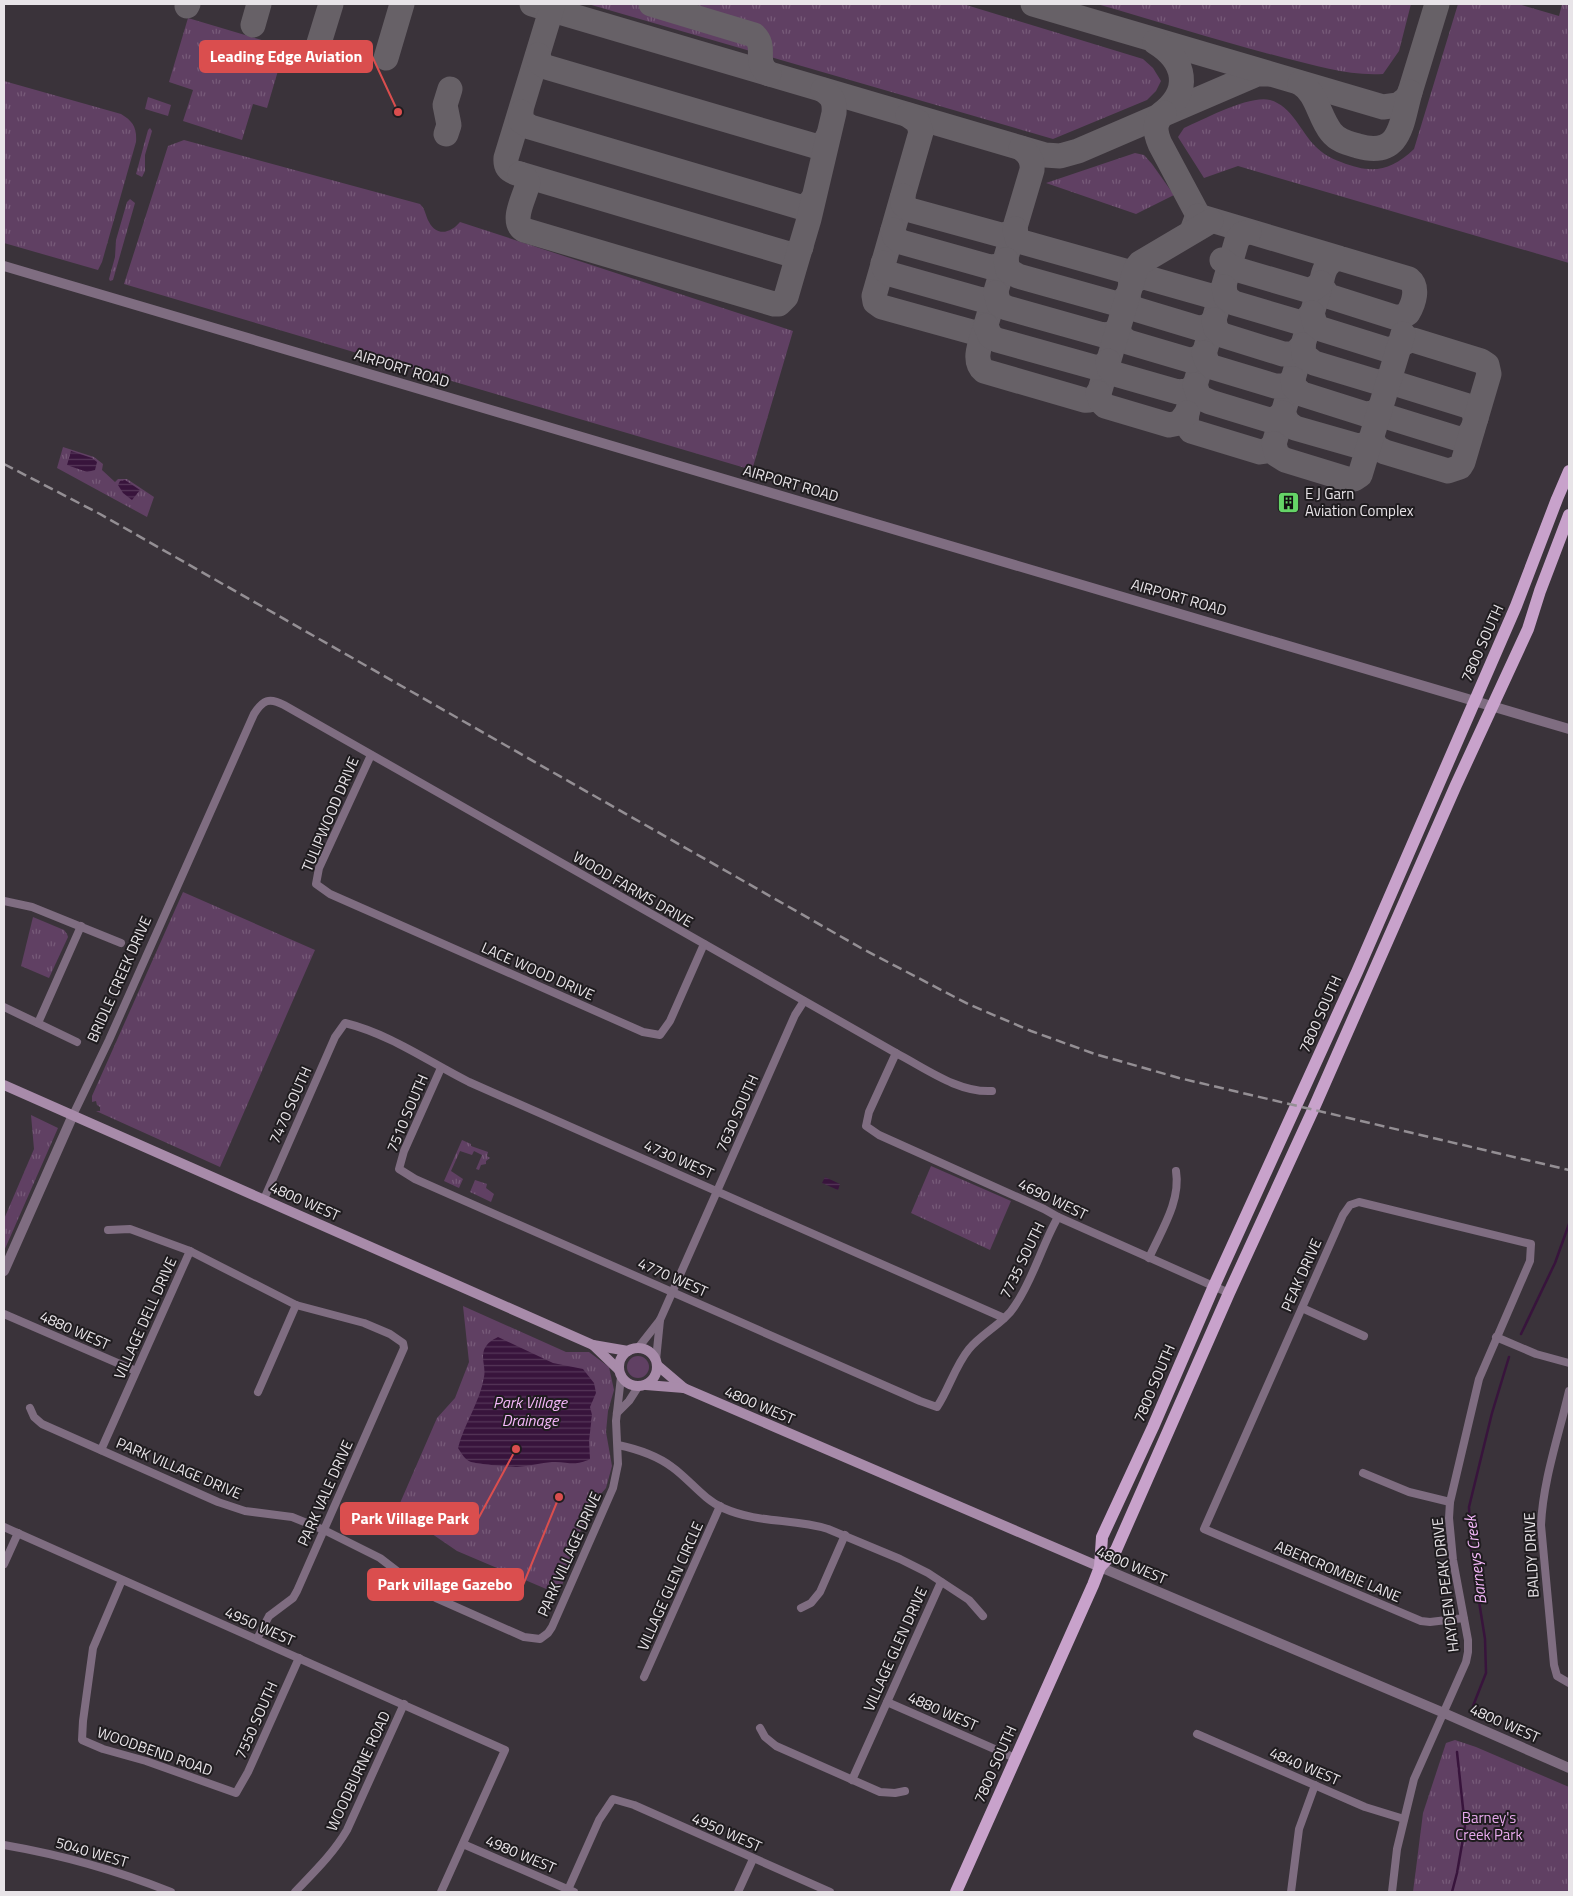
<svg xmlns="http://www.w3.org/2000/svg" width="1573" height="1896" viewBox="0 0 1573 1896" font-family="'Titillium Web',sans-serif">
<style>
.grass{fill:url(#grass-tufts)}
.garden{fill:#604063}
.water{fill:url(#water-rules)}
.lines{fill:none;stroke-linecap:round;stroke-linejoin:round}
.stream{stroke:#38143c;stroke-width:2.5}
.taxiway{stroke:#676167;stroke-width:25}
.minor{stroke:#7f6d81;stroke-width:8}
.tertiary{stroke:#7f6d81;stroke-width:10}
.secondary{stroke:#a88baa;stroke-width:10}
.primary{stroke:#c8a2cb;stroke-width:12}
.rail{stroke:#948f94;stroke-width:2.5;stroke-dasharray:10 5;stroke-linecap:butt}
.labels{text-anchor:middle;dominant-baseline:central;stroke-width:4;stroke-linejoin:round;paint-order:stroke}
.street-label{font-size:15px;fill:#e8e4e8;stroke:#1f1c1f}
.poi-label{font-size:15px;fill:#e8e4e8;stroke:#1f1c1f;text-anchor:start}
.park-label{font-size:15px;fill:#e7a9ec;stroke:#1f1c1f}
.water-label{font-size:16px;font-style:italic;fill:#f6b8fb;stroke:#1f1c1f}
.leader{fill:none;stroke:#da4e4e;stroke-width:2}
.callout-dot{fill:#da4e4e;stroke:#1f1c1f;stroke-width:2}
.callout{fill:#da4e4e;stroke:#da4e4e;stroke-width:2}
.callout-label{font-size:16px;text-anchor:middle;font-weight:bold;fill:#fff}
</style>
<defs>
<pattern id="grass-tufts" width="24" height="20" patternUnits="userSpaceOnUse" patternTransform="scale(1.25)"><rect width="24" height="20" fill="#604063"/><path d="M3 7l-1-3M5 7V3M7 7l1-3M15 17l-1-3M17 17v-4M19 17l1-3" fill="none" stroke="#775b79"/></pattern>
<pattern id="water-rules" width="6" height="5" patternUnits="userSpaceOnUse" patternTransform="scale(1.25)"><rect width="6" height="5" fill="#38143c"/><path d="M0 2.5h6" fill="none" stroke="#553658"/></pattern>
</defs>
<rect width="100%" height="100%" fill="#3a333a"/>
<g class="grass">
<polygon points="588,4 963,4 1143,59 1153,68 1161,81 1156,91 1147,100 1053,139"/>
<path d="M 1097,4 L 1411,4 L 1399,51 L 1383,74 C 1349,76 1317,66 1285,58 C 1222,42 1159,22 1097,4 Z"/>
<path d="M 1458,4 L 1518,4 L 1559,16 L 1562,4 L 1569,4 L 1569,263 L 1238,166 L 1204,178 L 1178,137 L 1184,128 C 1205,119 1249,95 1270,100 C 1292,106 1301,132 1315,146 C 1323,154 1330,158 1341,162 C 1371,174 1390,172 1414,149 Z"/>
<polygon points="188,18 285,47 267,108 253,104 242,140 183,121 193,90 169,82"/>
<path d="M 4,81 L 121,114 C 133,121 137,128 136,142 L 102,262 L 98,270 L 4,243 Z"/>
<polygon points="148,97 171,105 168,116 145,109"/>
<polygon points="150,128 152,131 145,155 145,171 142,177 136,174 148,130"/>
<path d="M 184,140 L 420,204 C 426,210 425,215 429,222 C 437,237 451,233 460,222 L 793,331 L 752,470 L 124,284 L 168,146 Z"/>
<polygon points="1135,153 1144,155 1152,164 1174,195 1136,214 1046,183"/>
<polygon points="130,199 135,203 113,280 110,281 109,279 115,257 116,240 127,202"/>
<polygon points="63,447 94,457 103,464 102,470 115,482 118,479 127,479 154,497 147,517 57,468"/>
<polygon points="183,892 315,950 220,1167 96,1111 100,1111 100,1107 97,1105 96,1101 92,1102 92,1096"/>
<polygon points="33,917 64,930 67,934 68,937 49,978 21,966"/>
<polygon points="31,1115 58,1128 4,1251 4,1219 34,1149"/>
<polygon points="462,1140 471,1144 471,1146 488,1152 487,1156 490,1158 486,1161 486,1164 481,1165 479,1170 476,1169 482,1155 474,1151 472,1155 460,1151 451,1171 463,1179 459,1188 444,1181"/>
<polygon points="931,1166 1011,1201 990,1250 911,1213"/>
<polygon points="475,1180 487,1184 486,1188 494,1194 491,1202 470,1192"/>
<polygon points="463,1306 566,1352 589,1352 609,1367 614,1390 608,1411 606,1432 612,1466 606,1488 594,1502 574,1545 570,1567 558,1594 457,1551 397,1510 437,1418 455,1398 469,1362"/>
<polygon points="1455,1740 1476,1747 1569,1787 1569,1892 1413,1892 1423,1813 1446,1743"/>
</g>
<circle class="garden" cx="638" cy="1367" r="11"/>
<g class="water">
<polygon points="71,451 92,458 97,462 95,470 87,472 67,465"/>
<polygon points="125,480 140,490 132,500 123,493 118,485 120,481"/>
<polygon points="825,1177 840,1184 838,1190 822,1183"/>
<path d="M 498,1337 L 553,1363 L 583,1369 L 594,1383 L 596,1393 L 590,1407 L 592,1415 L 589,1441 L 590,1459 C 574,1467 568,1461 552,1462 C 541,1463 529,1466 517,1467 C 510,1467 479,1464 471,1462 C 465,1460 462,1454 458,1448 C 464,1424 480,1402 484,1377 C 486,1368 481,1359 484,1350 C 487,1343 492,1340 498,1337 Z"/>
</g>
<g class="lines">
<g class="stream">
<polyline points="1521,1334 1555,1263 1569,1224"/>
<polyline points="1473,1706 1486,1673 1485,1639 1471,1551 1469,1507 1492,1413 1509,1357"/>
<polyline points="1452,1892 1457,1873 1465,1827 1457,1752"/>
</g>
<g class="taxiway">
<polyline points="532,4 1045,155 1060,156 1078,151 1257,74 1269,74"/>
<path d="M 553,4 L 506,158 C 505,169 511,172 520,174 L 789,254 L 796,252 L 801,247"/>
<path d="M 651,4 L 754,35 C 768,48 752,61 769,74"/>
<polyline points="1033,4 1383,107 1398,105 1407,98 1410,92 1437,4"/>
<polyline points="187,6 188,4"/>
<polyline points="253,25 259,4"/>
<path d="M 1155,42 C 1186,61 1192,91 1161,114"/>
<polyline points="319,43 331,4"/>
<polyline points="538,55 540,63 546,67 815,146 823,145 828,136"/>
<polyline points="386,58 402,4"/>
<path d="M 1300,83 C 1317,93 1319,117 1331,132 C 1338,141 1348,143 1358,146 C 1401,158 1401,124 1410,92"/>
<polyline points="521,112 521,121 530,127 800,207 807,206 813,199"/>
<path d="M 1164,113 C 1153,122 1155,132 1160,144 L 1198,215 L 1192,231"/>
<path d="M 908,115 L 918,122 L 921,132 L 874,296 L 875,302 L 882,307 L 972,332 L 979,332 L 985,328 L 1032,170 C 1033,160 1029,154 1021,148"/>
<polyline points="446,134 449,125 445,105 450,89"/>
<path d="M 520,174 L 525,178 L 528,183 C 525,197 510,221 524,230 L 774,304 L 779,304 L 786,297 L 795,266 L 809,219 L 834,113 C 835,101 832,96 823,90"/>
<polyline points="903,196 903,204 910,210 1001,235 1009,234 1015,229"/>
<path d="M 1198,216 L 1409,279 C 1419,287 1414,303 1408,313 L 1402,317 L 1394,317 L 1328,296 L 1321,285 C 1323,272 1326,261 1339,258"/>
<polyline points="1015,229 1017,238 1022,242 1125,271 1130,277 1131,285"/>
<polyline points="893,230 895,237 901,242 990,267 1001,266 1006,260"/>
<polyline points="1249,232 1242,234 1237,240 1187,413 1186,423 1191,431 1260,452 1267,451 1274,444 1321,283"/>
<polyline points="1006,260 1008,270 1018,276 1114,303 1122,302 1127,296 1130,304 1135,309 1198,328 1207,327 1214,320"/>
<polyline points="1222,260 1232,268 1307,290 1313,289 1321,283"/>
<polyline points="883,263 885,270 890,274 982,300 991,299 996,293"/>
<polyline points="1131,285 1136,279 1144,277 1211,296 1219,294 1224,287"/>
<polyline points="1224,287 1226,297 1234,303 1298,322 1305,321 1312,313"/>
<polyline points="996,293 999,304 1007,308 1103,335 1112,334 1118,328 1121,337 1128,342 1189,360 1197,359 1204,353"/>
<polyline points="1214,320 1216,329 1222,335 1283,354 1294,354 1303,345"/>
<path d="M 986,326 C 982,340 971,360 984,371 L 1084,400 C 1092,401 1097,397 1100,390 L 1136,268 L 1140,263 L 1211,221"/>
<polyline points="986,326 990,336 997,340 1094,367 1102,367 1108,361"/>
<polyline points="1303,345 1304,355 1314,363 1377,382 1385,381 1391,376 1393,381 1397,384 1471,407 1476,418"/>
<polyline points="1204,353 1207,362 1212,367 1275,386 1286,386 1293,379"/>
<polyline points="1108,361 1109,368 1115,374 1178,392 1188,391 1195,385"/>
<polyline points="1293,379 1294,387 1302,394 1365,414 1374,413 1381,407 1384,414 1388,417 1459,439 1467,437 1472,430"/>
<path d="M 1195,385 L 1199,397 L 1210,402 L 1269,420 L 1275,419 L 1283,413 L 1288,423 L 1295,428 L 1358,446 L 1367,444 L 1372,439 L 1377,448 L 1385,452 L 1448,471 L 1460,467 L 1463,462 L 1489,374 L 1487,365 L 1481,361 L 1413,340 C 1402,341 1396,351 1385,349 L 1321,329 L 1315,324 L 1312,313"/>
<polyline points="1098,393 1101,402 1105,406 1169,425 1179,423 1187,413"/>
<polyline points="1274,444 1277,455 1285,460 1347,479 1354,479 1360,475 1403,334"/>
</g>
<g class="minor">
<polyline points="371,755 319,868 316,884 330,894 643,1032 660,1035 670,1021 704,944"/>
<polyline points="4,901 32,907 121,943"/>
<polyline points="4,1007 77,1042"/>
<polyline points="38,1023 81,926"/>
<polyline points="896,1053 869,1112 866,1126 879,1135 1044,1209 1058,1217 1229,1293"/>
<path d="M 441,1068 L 404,1151 L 399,1169 L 415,1179 L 920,1401 L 937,1407 C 949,1389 955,1366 969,1349 C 983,1332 1005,1323 1016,1304 C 1034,1277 1042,1245 1058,1217"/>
<path d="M 73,1115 L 109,1040 L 254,714 C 263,700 269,697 284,705 L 896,1053 C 925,1068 958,1093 992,1091"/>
<path d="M 264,1199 L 335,1037 L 345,1023 C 390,1034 429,1062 469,1082 L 1004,1318"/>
<polyline points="108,1230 130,1229 190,1251 296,1305 364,1323 390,1334 403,1343 404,1348 297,1591 293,1598 269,1616 257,1639"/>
<path d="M 1149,1258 C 1161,1231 1181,1201 1176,1171"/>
<polyline points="1302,1308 1364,1336"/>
<polyline points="4,1314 136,1371"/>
<polyline points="1496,1337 1536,1354 1569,1363"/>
<polyline points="638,1348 660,1320 795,1015 804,1001"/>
<polyline points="656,1360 660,1320"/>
<path d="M 1569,1391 C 1559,1435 1543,1480 1541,1525 L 1554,1665 L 1557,1676 L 1569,1683"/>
<polyline points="258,1392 296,1305"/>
<polyline points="30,1408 34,1417 42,1424 218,1502 245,1511 292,1517 324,1530 380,1558 419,1588 436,1598 524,1637 540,1639 548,1633 552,1627 613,1488 618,1464 616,1421 621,1377"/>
<polyline points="617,1413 629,1401 638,1387"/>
<path d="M 618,1445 C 637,1449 656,1455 672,1467 C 689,1479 703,1499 723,1508 C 759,1524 792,1518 828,1529 L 900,1559 L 928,1573 L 969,1600 L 983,1616"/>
<polyline points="101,1450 190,1251"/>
<polyline points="1363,1473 1409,1492 1450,1502"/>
<polyline points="4,1527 505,1750 441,1892"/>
<polyline points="4,1564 18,1533"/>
<polyline points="122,1580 93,1648 83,1721 82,1740 103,1749 146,1761 236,1793 248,1772 299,1658"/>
<polyline points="801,1608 811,1603 820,1592 845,1535"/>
<polyline points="644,1677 720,1506"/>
<polyline points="887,1702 1015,1758"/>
<polyline points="760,1728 765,1737 776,1746 880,1792 895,1793 905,1791"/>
<polyline points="1197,1734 1365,1807 1404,1819"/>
<polyline points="852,1780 941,1582"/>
<polyline points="463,1844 574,1892"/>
<path d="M 4,1845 C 62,1855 116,1870 171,1892"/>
<path d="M 295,1892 C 314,1872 333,1854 347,1830 L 404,1704"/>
<polyline points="567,1892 599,1820 613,1799 634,1805 830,1892"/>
<polyline points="738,1892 753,1859"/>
<polyline points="1291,1892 1299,1829 1315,1785"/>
<polyline points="1392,1892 1397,1849 1414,1779 1466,1662 1468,1652 1468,1640 1453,1560 1449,1518 1450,1502 1479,1379 1530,1261 1531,1244 1359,1202 1350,1205 1343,1215 1204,1529 1421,1621 1430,1622 1464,1618"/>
</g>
<g class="tertiary">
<polyline points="4,266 1569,729"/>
<polyline points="4,1271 73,1115"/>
<polyline points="1100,1567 1444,1713 1569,1768"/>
</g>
<g class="secondary">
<polyline points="4,1085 593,1345 628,1351"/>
<polyline points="593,1345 619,1370"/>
<circle cx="638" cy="1367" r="19"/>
<polyline points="657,1365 684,1388"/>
<polyline points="646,1385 684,1388 1100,1567"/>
</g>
<g class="primary">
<polyline points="1100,1567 1116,1550 1229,1293 1313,1110 1456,785 1528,629 1540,591 1569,515"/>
<polyline points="956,1892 1093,1585 1100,1567 1102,1537 1153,1427 1214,1286 1357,972 1516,606 1557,499 1569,471"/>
</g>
<polyline class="rail" points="4,464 100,514 861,948 968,1004 1031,1031 1095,1054 1179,1078 1569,1170"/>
</g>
<defs>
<symbol id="building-square" viewBox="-11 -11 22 22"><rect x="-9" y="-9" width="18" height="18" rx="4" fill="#65d467" stroke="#1f1c1f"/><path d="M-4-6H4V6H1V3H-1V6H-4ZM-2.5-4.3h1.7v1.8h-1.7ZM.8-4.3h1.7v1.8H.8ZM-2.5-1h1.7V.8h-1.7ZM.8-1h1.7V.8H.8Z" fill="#111"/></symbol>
</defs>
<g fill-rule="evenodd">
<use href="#building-square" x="1276" y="490" width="25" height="25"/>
</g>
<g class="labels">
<g class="street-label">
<text transform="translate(402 368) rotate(17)">AIRPORT ROAD</text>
<text transform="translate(791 483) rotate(16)">AIRPORT ROAD</text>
<text transform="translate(1179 597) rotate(16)">AIRPORT ROAD</text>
<text transform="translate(1482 643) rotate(-66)">7800 SOUTH</text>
<text transform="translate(330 814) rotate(-67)">TULIPWOOD DRIVE</text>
<text transform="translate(633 889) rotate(30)">WOOD FARMS DRIVE</text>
<text transform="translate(538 971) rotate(24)">LACE WOOD DRIVE</text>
<text transform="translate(119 979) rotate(-66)">BRIDLE CREEK DRIVE</text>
<text transform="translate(1320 1014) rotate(-66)">7800 SOUTH</text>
<text transform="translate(290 1105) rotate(-66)">7470 SOUTH</text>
<text transform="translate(407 1113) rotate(-67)">7510 SOUTH</text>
<text transform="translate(737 1113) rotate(-66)">7630 SOUTH</text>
<text transform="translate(679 1159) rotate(24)">4730 WEST</text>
<text transform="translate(1053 1199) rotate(26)">4690 WEST</text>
<text transform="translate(305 1201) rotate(24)">4800 WEST</text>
<text transform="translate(1022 1260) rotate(-64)">7735 SOUTH</text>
<text transform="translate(1301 1275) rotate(-66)">PEAK DRIVE</text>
<text transform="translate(673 1277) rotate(24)">4770 WEST</text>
<text transform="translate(145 1318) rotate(-66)">VILLAGE DELL DRIVE</text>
<text transform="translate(75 1330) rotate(24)">4880 WEST</text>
<text transform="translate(1154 1383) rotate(-67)">7800 SOUTH</text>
<text transform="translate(760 1405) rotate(23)">4800 WEST</text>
<text transform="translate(179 1468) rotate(23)">PARK VILLAGE DRIVE</text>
<text transform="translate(325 1493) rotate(-66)">PARK VALE DRIVE</text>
<text transform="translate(569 1554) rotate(-66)">PARK VILLAGE DRIVE</text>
<text transform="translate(1531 1555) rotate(-93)">BALDY DRIVE</text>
<text transform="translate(1132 1565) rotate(23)">4800 WEST</text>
<text transform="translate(1338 1571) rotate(23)">ABERCROMBIE LANE</text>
<text transform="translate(1445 1585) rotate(-97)">HAYDEN PEAK DRIVE</text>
<text transform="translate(670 1586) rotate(-66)">VILLAGE GLEN CIRCLE</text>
<text transform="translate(260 1626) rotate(24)">4950 WEST</text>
<text transform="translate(895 1649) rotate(-66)">VILLAGE GLEN DRIVE</text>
<text transform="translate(943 1711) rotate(24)">4880 WEST</text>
<text transform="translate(256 1720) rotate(-66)">7550 SOUTH</text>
<text transform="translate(1505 1723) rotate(24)">4800 WEST</text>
<text transform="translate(155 1751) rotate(19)">WOODBEND ROAD</text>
<text transform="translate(995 1764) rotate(-66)">7800 SOUTH</text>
<text transform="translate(1305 1766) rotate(23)">4840 WEST</text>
<text transform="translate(358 1771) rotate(-65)">WOODBURNE ROAD</text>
<text transform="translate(727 1832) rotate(24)">4950 WEST</text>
<text transform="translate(92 1852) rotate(16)">5040 WEST</text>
<text transform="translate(521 1854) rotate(23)">4980 WEST</text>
</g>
<g class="poi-label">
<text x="1305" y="493">E J Garn<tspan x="1305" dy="17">Aviation Complex</tspan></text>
</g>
<g class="park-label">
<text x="1489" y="1817">Barney's<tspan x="1489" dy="17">Creek Park</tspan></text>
</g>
<g class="water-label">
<text x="530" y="1402">Park Village<tspan x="530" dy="18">Drainage</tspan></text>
<text transform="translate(1475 1560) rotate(-97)">Barneys Creek</text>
</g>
</g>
<path class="leader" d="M398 112L372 56M516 1449L478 1519M559 1497L523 1585"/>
<g class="callout-dot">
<circle cx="398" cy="112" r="5"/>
<circle cx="516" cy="1449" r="5"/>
<circle cx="559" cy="1497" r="5"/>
</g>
<g class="callout">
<rect x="200" y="41" width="172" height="31" rx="5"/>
<rect x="341" y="1503" width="137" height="31" rx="5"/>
<rect x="368" y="1569" width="155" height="31" rx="5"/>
</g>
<g class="callout-label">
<text x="286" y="62">Leading Edge Aviation</text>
<text x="410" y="1524">Park Village Park</text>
<text x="445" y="1590">Park village Gazebo</text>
</g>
<rect width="1573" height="1896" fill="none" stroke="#e8e4e8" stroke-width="10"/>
</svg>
